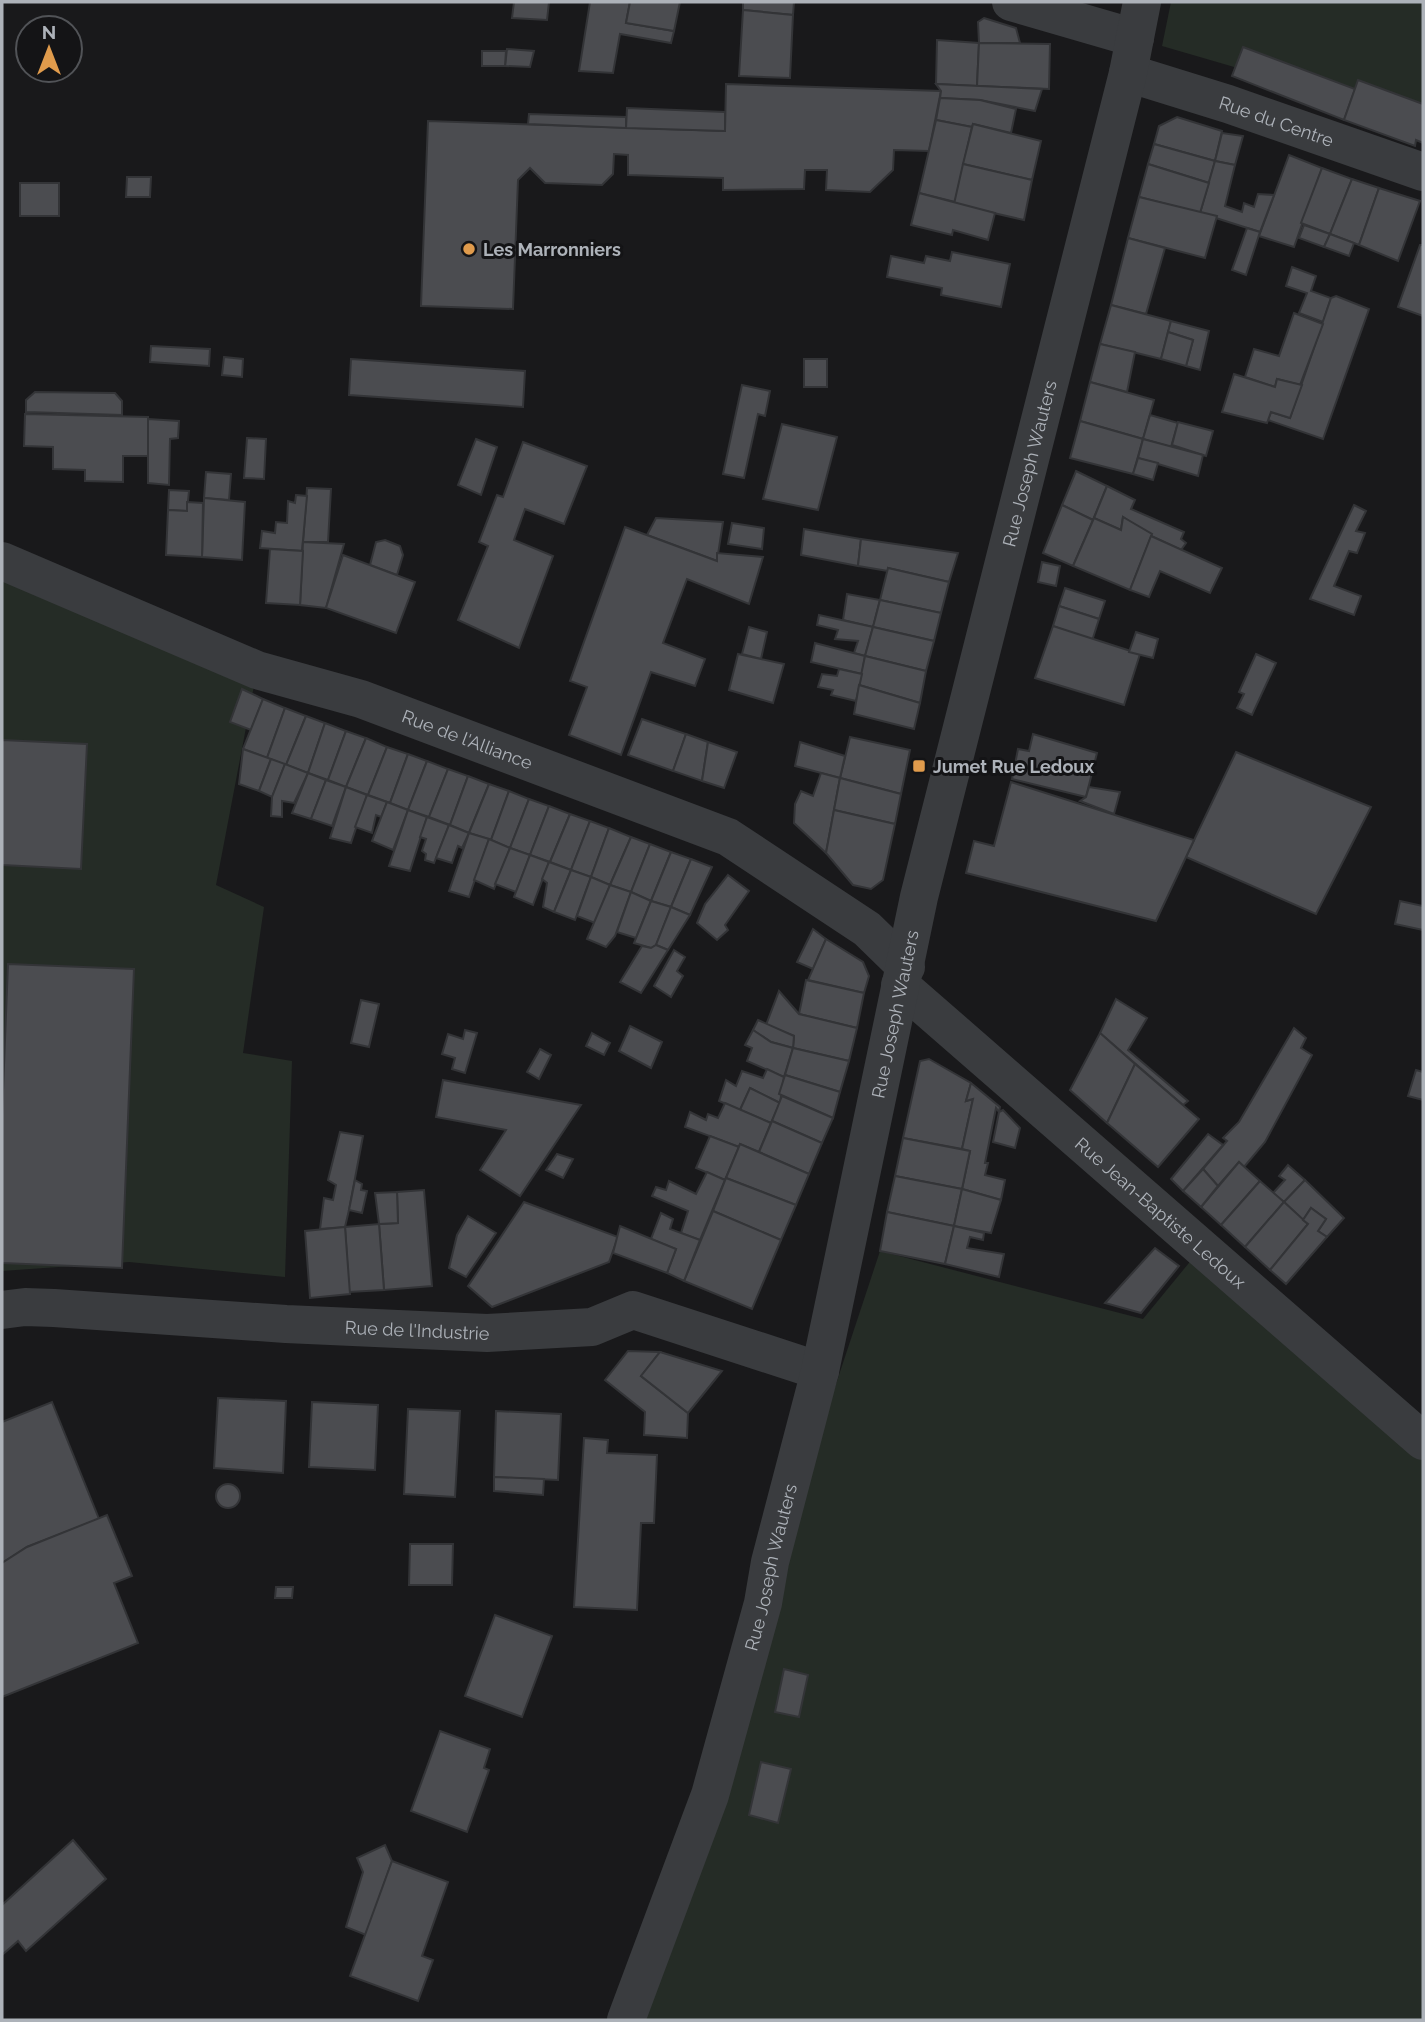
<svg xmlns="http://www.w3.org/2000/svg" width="1425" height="2022" viewBox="0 0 1425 2022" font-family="Raleway,sans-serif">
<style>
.green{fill:#252c26}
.building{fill:#4b4c50;stroke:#333437;stroke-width:2}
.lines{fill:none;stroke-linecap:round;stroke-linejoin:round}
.minor{stroke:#3a3c3f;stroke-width:38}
.tertiary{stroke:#3a3c3f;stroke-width:38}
.poi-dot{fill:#e09b4c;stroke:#141416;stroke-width:2.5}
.labels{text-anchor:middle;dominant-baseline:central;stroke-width:6;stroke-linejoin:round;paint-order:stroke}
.street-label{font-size:18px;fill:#adb2b9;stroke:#141416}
.poi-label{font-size:18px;font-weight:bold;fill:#adb2b9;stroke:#141416;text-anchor:start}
</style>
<rect width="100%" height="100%" fill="#19191b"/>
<g class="green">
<polygon points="1171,2 1423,2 1423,104 1358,81 1351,101 1162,46"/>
<polygon points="2,570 257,670 216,885 264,907 243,1053 292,1061 285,1277 129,1262 2,1271"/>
<polygon points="880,1251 1143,1319 1193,1258 1423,1447 1423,2020 626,2019"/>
</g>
<g class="building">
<polygon points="514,2 549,2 547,20 512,18"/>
<polygon points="590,2 630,2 626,23 674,31 671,43 620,34 613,73 579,71"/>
<polygon points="630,2 680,2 674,31 626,23"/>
<polygon points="743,2 794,2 793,15 743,10"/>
<polygon points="743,10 793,15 790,78 739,76"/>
<polygon points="984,18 1016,28 1020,43 979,43 978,22"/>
<polygon points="937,40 979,43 977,86 936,84"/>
<polygon points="979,43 1050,44 1049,89 977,86"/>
<polygon points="1243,47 1355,89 1344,120 1232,76"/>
<polygon points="507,49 534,51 530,67 505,66"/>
<polygon points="482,51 506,51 505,66 482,66"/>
<polygon points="1358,80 1423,104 1423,143 1416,140 1415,146 1344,120"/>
<polygon points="726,84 941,91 929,151 894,150 893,170 870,192 826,190 827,170 805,170 804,189 723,190 723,178 628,175 628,155 614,154 613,174 602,185 545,183 530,168 518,180 513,309 421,306 428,121 725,131"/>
<polygon points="936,84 1042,89 1035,111 980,100 940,98 941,91"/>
<polygon points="940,98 980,100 1016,109 1011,133 973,124 972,127 936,120"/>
<polygon points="627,108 725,112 725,131 626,128"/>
<polygon points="529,114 626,117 626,128 528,124"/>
<polygon points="1177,117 1222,131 1215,161 1154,144 1159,126"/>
<polygon points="936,120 972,127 955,202 919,193"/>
<polygon points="973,124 1041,141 1032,180 963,164"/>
<polygon points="1222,133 1243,136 1235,165 1215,161"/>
<polygon points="1154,144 1215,161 1209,183 1148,164"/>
<polygon points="1289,155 1322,168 1294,247 1259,236"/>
<polygon points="1215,161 1235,165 1225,206 1242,212 1244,203 1254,207 1258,194 1274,195 1260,232 1200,213"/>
<polygon points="963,164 1032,180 1024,220 954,204"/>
<polygon points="1148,164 1209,183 1200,213 1139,197"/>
<polygon points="1322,168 1352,179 1330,234 1301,223"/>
<polygon points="127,177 151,177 150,197 126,197"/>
<polygon points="1352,179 1379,188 1359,245 1330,234"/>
<rect x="20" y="183" width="39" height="33"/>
<polygon points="1379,188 1420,201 1398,261 1359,245"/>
<polygon points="919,193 995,213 988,240 953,230 952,235 911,225"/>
<polygon points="1139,197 1217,216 1205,258 1128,238"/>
<polygon points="1304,225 1330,234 1324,247 1299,238"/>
<polygon points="1247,228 1260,232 1246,275 1232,270"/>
<polygon points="1330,234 1354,243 1349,256 1324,247"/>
<polygon points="1128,238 1165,248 1146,314 1111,305"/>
<polygon points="1420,245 1423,245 1423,316 1398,307"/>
<polygon points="952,252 1010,264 1001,307 941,295 942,288 887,277 891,256 924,263 926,256 950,261"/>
<polygon points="1292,267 1316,276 1311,291 1331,298 1323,322 1299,313 1307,293 1286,286"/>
<polygon points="1336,296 1369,309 1323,439 1268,420 1271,412 1290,418 1331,298"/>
<polygon points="1111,305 1171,321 1161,359 1100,344"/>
<polygon points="1294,313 1323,324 1300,385 1277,379 1275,387 1245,377 1254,349 1279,356"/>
<polygon points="1171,321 1209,331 1200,370 1186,366 1193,340 1168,332"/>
<polygon points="1168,332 1193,340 1186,366 1161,359"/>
<polygon points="1100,344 1135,352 1127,392 1090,382"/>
<polygon points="151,346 210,349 209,366 150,362"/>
<polygon points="224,357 243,359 242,377 222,375"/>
<polygon points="351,359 525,371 523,407 349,395"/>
<rect x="804" y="359" width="23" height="28"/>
<polygon points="1234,374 1275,387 1277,379 1302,385 1290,418 1271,412 1267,423 1222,412"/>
<polygon points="1090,382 1154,400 1143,439 1080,421"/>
<polygon points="742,385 770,391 765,416 758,414 744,478 723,474"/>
<polygon points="35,392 115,393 122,401 122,415 26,412 26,400"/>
<polygon points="25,414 148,417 148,456 123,456 123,482 85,481 85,470 53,469 53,447 24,446"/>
<polygon points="1150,415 1178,423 1171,447 1143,439"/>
<polygon points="148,419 179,421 178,438 170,439 169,485 148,483"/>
<polygon points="1080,421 1143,439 1133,474 1070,458"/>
<polygon points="1178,422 1213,431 1206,456 1172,445"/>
<polygon points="782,424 837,437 818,510 763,499"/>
<polygon points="247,438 266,439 264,479 244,478"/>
<polygon points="476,439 497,447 481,495 458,485"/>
<polygon points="1143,439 1203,455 1198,476 1138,458"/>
<polygon points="523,442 587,466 564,524 525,509 514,540 553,556 519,648 458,620 488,546 479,542 497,495 503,497"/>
<polygon points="1138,458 1158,463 1153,480 1133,474"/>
<polygon points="1076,471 1107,486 1093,520 1062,505"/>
<polygon points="206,472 231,474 229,500 204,498"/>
<polygon points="1107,486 1135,500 1131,509 1184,532 1181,539 1186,543 1181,550 1151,536 1123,517 1121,530 1094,518"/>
<polygon points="307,488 331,489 328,542 303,542"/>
<polygon points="169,490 189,491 187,511 168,510"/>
<polygon points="296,495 307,496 302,551 260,548 262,531 275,533 276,522 287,523 288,501 295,503"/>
<polygon points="204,498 245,502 242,560 202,557"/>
<polygon points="187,502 203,503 202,557 166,555 168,510 187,511"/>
<polygon points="1062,505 1093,520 1073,566 1043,553"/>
<polygon points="1354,505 1366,511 1356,531 1365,533 1357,553 1349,551 1334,586 1361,596 1354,615 1310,599"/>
<polygon points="1123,517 1152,534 1130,590 1073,566 1094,518 1121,530"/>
<polygon points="656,518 723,522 717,561 647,535"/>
<polygon points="732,523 764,528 762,549 728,544"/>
<polygon points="625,527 717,561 717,553 763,557 749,604 687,579 663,643 705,659 695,686 651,672 621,755 569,735 587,687 570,681"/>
<polygon points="804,529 861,539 858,566 801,555"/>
<polygon points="1151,536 1222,568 1210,593 1160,571 1149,597 1130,590"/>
<polygon points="861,539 958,553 949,582 888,568 888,571 858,566"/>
<polygon points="385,540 400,546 403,555 397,575 370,565 376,542"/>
<polygon points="303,542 344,544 326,608 300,605"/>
<polygon points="270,549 303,551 300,605 266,603"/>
<polygon points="343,555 415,582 396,633 326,608"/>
<polygon points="1042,562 1060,566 1056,586 1038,582"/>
<polygon points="888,568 949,582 941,613 880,600"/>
<polygon points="1065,588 1105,601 1099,619 1059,606"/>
<polygon points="847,594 880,600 873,627 843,620"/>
<polygon points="880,600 941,613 934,641 873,627"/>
<polygon points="1059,606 1099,619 1092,641 1053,626"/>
<polygon points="819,615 873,627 865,656 854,653 858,641 835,639 838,630 817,625"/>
<polygon points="1053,626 1140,654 1124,705 1035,678"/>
<polygon points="749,627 767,632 761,659 742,654"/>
<polygon points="873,627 934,641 926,671 865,656"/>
<polygon points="1136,632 1158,639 1153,658 1129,652"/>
<polygon points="815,643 865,656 862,674 811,662"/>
<polygon points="738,654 784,664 773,703 729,690"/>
<polygon points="1256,654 1276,663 1252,715 1237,708 1244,694 1239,692"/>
<polygon points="865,656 926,671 920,703 859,685"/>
<polygon points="839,669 862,674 856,701 831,695 833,690 818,687 822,674 837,676"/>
<polygon points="859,685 920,703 914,729 854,714"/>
<polygon points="242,689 263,699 251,730 230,722"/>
<polygon points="263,699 285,708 267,758 243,749"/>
<polygon points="285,708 306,716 286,765 267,758"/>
<polygon points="306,716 325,723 308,773 286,765"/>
<polygon points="642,719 686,734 673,771 628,755"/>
<polygon points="325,723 346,731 328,780 308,773"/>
<polygon points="346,731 366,738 346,787 328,780"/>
<polygon points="686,734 708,742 702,781 673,771"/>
<polygon points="1033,734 1097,753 1086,797 1012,779 1018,749 1029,751"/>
<polygon points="850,737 910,750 901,794 840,778"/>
<polygon points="366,738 387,747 368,795 346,787"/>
<polygon points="2,740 87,744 81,869 2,865"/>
<polygon points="708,742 737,752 724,788 702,781"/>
<polygon points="800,742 845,756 840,778 795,766"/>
<polygon points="387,747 408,754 390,803 368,795"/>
<polygon points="243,749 271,759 259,791 239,784"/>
<polygon points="1236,752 1371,807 1316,914 1186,857"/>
<polygon points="408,754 427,761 408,810 390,803"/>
<polygon points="271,759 285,764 272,797 259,791"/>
<polygon points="427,761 448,769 429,817 408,810"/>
<polygon points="285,764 308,773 294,803 282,801 282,817 271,816 272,797"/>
<polygon points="448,769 468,776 450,825 429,817"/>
<polygon points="308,773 326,780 311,819 292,813"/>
<polygon points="821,773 840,778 826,853 794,823 795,804 801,791 813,796"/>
<polygon points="468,776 489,784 469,833 450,825"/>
<polygon points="840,778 901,794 895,824 834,810"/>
<polygon points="326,780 346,787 332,826 311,819"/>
<polygon points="1011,782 1194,840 1156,921 966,873 974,841 994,846"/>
<polygon points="489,784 509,791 491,840 469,833"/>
<polygon points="346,787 367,795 351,843 330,838"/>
<polygon points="1089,787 1120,792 1114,814 1080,801 1086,797"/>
<polygon points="509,791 529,799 510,848 491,840"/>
<polygon points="367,795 387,802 381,817 376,815 372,833 355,827"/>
<polygon points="529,799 549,806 530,855 510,848"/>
<polygon points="387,802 408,810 393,850 372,841"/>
<polygon points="549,806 570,814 550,862 530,855"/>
<polygon points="408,810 427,817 410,871 389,866"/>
<polygon points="834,810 895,824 883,880 871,889 853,885 826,853"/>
<polygon points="570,814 590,821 571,870 550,862"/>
<polygon points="427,817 449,825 434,863 425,860 426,854 422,851 426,839 420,837"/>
<polygon points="590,821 609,828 591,877 571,870"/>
<polygon points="449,825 469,833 462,848 458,846 452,863 436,858"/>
<polygon points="609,828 631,837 610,885 591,877"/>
<polygon points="469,833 489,839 469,897 449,891"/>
<polygon points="631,837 650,844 631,892 610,885"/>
<polygon points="489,839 510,848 494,889 474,880"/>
<polygon points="650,844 671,852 651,901 631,892"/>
<polygon points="510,848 530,855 516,892 495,884"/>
<polygon points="671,852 691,859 671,907 651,901"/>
<polygon points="530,855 549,862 533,905 514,897"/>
<polygon points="691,859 712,867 690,915 671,907"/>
<polygon points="549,862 571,870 554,912 543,907 547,883 542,879"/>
<polygon points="571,870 591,877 575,920 554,912"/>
<polygon points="728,875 749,891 725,925 728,930 717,940 697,923 705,904"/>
<polygon points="591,877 610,885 595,923 577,916"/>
<polygon points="610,885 631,892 615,936 606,947 587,939"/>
<polygon points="631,892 651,901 636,938 617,932"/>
<polygon points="651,901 671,907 656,945 651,948 634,943"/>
<polygon points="1400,901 1423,906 1423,930 1395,924"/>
<polygon points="671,907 690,915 668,950 656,945"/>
<polygon points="813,929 826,939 813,969 797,962"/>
<polygon points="826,939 863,962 869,976 864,993 808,980"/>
<polygon points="656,945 668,950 641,993 620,982 642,946 651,948"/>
<polygon points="674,950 685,957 677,971 683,976 671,997 654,986"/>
<polygon points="8,964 134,969 122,1268 2,1263 2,1115"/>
<polygon points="806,980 864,993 857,1028 799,1014"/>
<polygon points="779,991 799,1014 857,1028 849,1061 793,1048 794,1036 766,1025"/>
<polygon points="1116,999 1147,1018 1128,1050 1188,1101 1183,1105 1100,1033"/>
<polygon points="361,1000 379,1004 369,1047 351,1043"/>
<polygon points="758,1020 794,1036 793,1048 771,1042 753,1030"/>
<polygon points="630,1026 662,1042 651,1068 619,1051"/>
<polygon points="1294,1028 1306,1038 1301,1048 1312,1055 1265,1142 1244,1167 1239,1162 1218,1186 1203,1169 1227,1141 1223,1138 1239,1122"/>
<polygon points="465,1030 477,1033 465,1073 452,1069 455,1058 442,1054 448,1034 463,1039"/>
<polygon points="753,1030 771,1042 793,1048 784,1077 747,1061 752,1048 745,1045"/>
<polygon points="592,1033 610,1043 604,1055 586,1046"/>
<polygon points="1100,1033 1135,1064 1107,1123 1070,1090"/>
<polygon points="793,1048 849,1061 840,1092 785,1075"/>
<polygon points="540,1049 551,1055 539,1079 527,1072"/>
<polygon points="929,1059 971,1083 966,1101 973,1099 962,1149 903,1138 920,1061"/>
<polygon points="1135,1064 1199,1119 1158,1167 1107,1123"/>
<polygon points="767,1069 784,1077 780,1103 750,1088 740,1110 719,1101 726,1080 736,1086 742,1071 763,1078"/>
<polygon points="1416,1070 1423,1072 1423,1100 1408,1096"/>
<polygon points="785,1075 840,1092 833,1118 779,1094"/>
<polygon points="443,1080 581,1105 520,1196 480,1170 506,1130 436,1117"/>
<polygon points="971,1083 1000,1107 999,1112 996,1108 985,1163 988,1163 985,1175 1005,1180 1001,1200 962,1189 970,1151 962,1149 973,1099 966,1101"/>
<polygon points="750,1088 780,1103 771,1123 740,1110"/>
<polygon points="782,1096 833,1118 822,1143 772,1121"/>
<polygon points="725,1103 771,1123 759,1152 740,1144 739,1147 685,1127 690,1112 706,1120 708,1114 718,1118"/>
<polygon points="1003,1110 1020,1128 1015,1148 993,1142 999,1112"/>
<polygon points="772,1121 822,1143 809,1174 759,1152"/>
<polygon points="340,1132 363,1136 349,1210 345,1227 320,1229 324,1198 333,1200 336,1185 328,1180"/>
<polygon points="1208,1134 1223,1145 1183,1191 1171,1179"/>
<polygon points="710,1136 739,1147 725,1180 696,1168"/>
<polygon points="903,1138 970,1151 962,1189 895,1176"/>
<polygon points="740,1144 809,1174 796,1205 726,1178"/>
<polygon points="557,1154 573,1159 563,1178 546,1170"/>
<polygon points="1239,1162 1260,1181 1221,1225 1201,1207"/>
<polygon points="1288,1165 1305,1180 1284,1202 1273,1193 1285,1180 1279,1176"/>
<polygon points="1203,1169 1218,1186 1201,1207 1183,1191"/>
<polygon points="707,1172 725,1180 700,1240 681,1233 688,1211 652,1196 656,1187 666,1190 669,1181 696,1194"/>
<polygon points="895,1176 962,1189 954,1226 887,1212"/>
<polygon points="726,1178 796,1205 781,1240 713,1211"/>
<polygon points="355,1180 362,1184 361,1190 367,1191 362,1213 349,1210"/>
<polygon points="1305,1180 1344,1218 1327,1237 1318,1231 1326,1219 1311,1208 1303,1220 1284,1202"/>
<polygon points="1260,1181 1284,1202 1245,1247 1221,1225"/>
<polygon points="962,1189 1001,1200 991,1233 954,1226"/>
<polygon points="424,1190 432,1286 384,1290 379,1224 398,1223 397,1192"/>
<polygon points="397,1192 398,1223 379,1224 375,1193"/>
<polygon points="524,1202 618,1237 609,1262 492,1307 468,1286"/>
<polygon points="1284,1202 1308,1224 1270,1270 1245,1247"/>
<polygon points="1311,1208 1326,1219 1318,1231 1327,1237 1286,1284 1270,1270 1308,1224 1303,1220"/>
<polygon points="713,1211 781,1240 752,1309 684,1281"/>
<polygon points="887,1212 954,1226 945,1264 880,1251"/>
<polygon points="661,1213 673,1219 670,1229 700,1240 684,1281 667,1273 676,1249 651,1239"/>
<polygon points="468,1216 496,1233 466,1277 449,1268 457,1235"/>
<polygon points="379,1224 384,1290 349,1292 345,1227"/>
<polygon points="620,1226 676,1249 667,1273 613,1253"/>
<polygon points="954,1226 984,1233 983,1240 970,1237 967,1248 1004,1254 999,1277 945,1264"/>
<polygon points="345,1227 350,1294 310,1298 305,1231"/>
<polygon points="1155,1248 1179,1266 1141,1313 1105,1303"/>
<polygon points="628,1351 660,1352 641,1376 688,1413 687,1438 644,1435 645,1412 605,1380"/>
<polygon points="660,1352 722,1371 688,1413 641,1376"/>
<polygon points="218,1398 286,1401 283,1473 214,1468"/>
<polygon points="52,1402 99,1519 27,1547 2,1563 2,1422"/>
<polygon points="312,1402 378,1405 375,1470 309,1467"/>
<polygon points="408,1409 460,1411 455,1497 404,1494"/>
<polygon points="496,1411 561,1414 558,1480 494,1477"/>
<polygon points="584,1438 608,1440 607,1453 657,1455 654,1523 641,1523 637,1610 574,1607"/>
<polygon points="494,1477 544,1479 543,1495 494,1491"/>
<circle cx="228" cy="1496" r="12"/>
<polygon points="107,1515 132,1576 114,1583 138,1643 2,1697 2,1563 27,1547"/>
<polygon points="410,1544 453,1544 452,1585 409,1585"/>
<polygon points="276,1587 293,1587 292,1598 275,1598"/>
<polygon points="495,1615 552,1636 522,1717 465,1696"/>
<polygon points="784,1669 808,1675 799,1717 775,1712"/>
<polygon points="440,1731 490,1749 484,1768 489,1770 467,1832 411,1811"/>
<polygon points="761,1762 791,1769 778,1823 749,1815"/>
<polygon points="73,1840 106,1879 26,1951 18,1941 2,1955 2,1905"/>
<polygon points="385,1845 392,1861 366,1935 346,1927 363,1872 357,1858"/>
<polygon points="392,1861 448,1882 422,1956 433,1960 418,2001 350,1976"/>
</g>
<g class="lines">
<g class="minor">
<polyline points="1011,2 1135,38"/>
<path id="s1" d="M 1128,73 L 1228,104 L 1423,172"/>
<path id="s2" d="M 2,561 L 257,670 L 361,699 L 728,837 L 867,929 L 906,967"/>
<path id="s3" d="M 900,985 L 1423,1441"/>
<path id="s4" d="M 2,1310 L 25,1307 L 54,1308 L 286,1324 L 487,1333 L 592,1327 L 633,1310 L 820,1371"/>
</g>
<path class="tertiary" id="s5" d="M 626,2020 L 710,1795 L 763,1603 L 770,1562 L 820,1371 L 919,897 L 1128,73 L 1142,2"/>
</g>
<g class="poi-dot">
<circle cx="469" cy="249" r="7"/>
<rect x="912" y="759" width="14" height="14" rx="3.5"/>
</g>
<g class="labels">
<g class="street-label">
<text stroke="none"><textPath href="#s1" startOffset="156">Rue du Centre</textPath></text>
<text stroke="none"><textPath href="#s5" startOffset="1610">Rue Joseph Wauters</textPath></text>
<text stroke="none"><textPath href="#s2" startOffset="499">Rue de l'Alliance</textPath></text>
<text stroke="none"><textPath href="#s5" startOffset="1043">Rue Joseph Wauters</textPath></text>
<text stroke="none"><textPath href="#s3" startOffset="346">Rue Jean-Baptiste Ledoux</textPath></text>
<text stroke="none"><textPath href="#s4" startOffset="416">Rue de l'Industrie</textPath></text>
<text stroke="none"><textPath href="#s5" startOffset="476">Rue Joseph Wauters</textPath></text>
</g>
<g class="poi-label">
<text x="483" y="249">Les Marronniers</text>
<text x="933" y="766">Jumet Rue Ledoux</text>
</g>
</g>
<rect width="1425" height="2022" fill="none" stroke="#adb2b9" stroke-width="7"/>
<g transform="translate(49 49)"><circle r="33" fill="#141416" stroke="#515357" stroke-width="2"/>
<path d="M0-5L12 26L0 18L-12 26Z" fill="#e09b4c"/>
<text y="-10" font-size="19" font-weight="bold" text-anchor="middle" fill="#adb2b9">N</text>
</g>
</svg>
